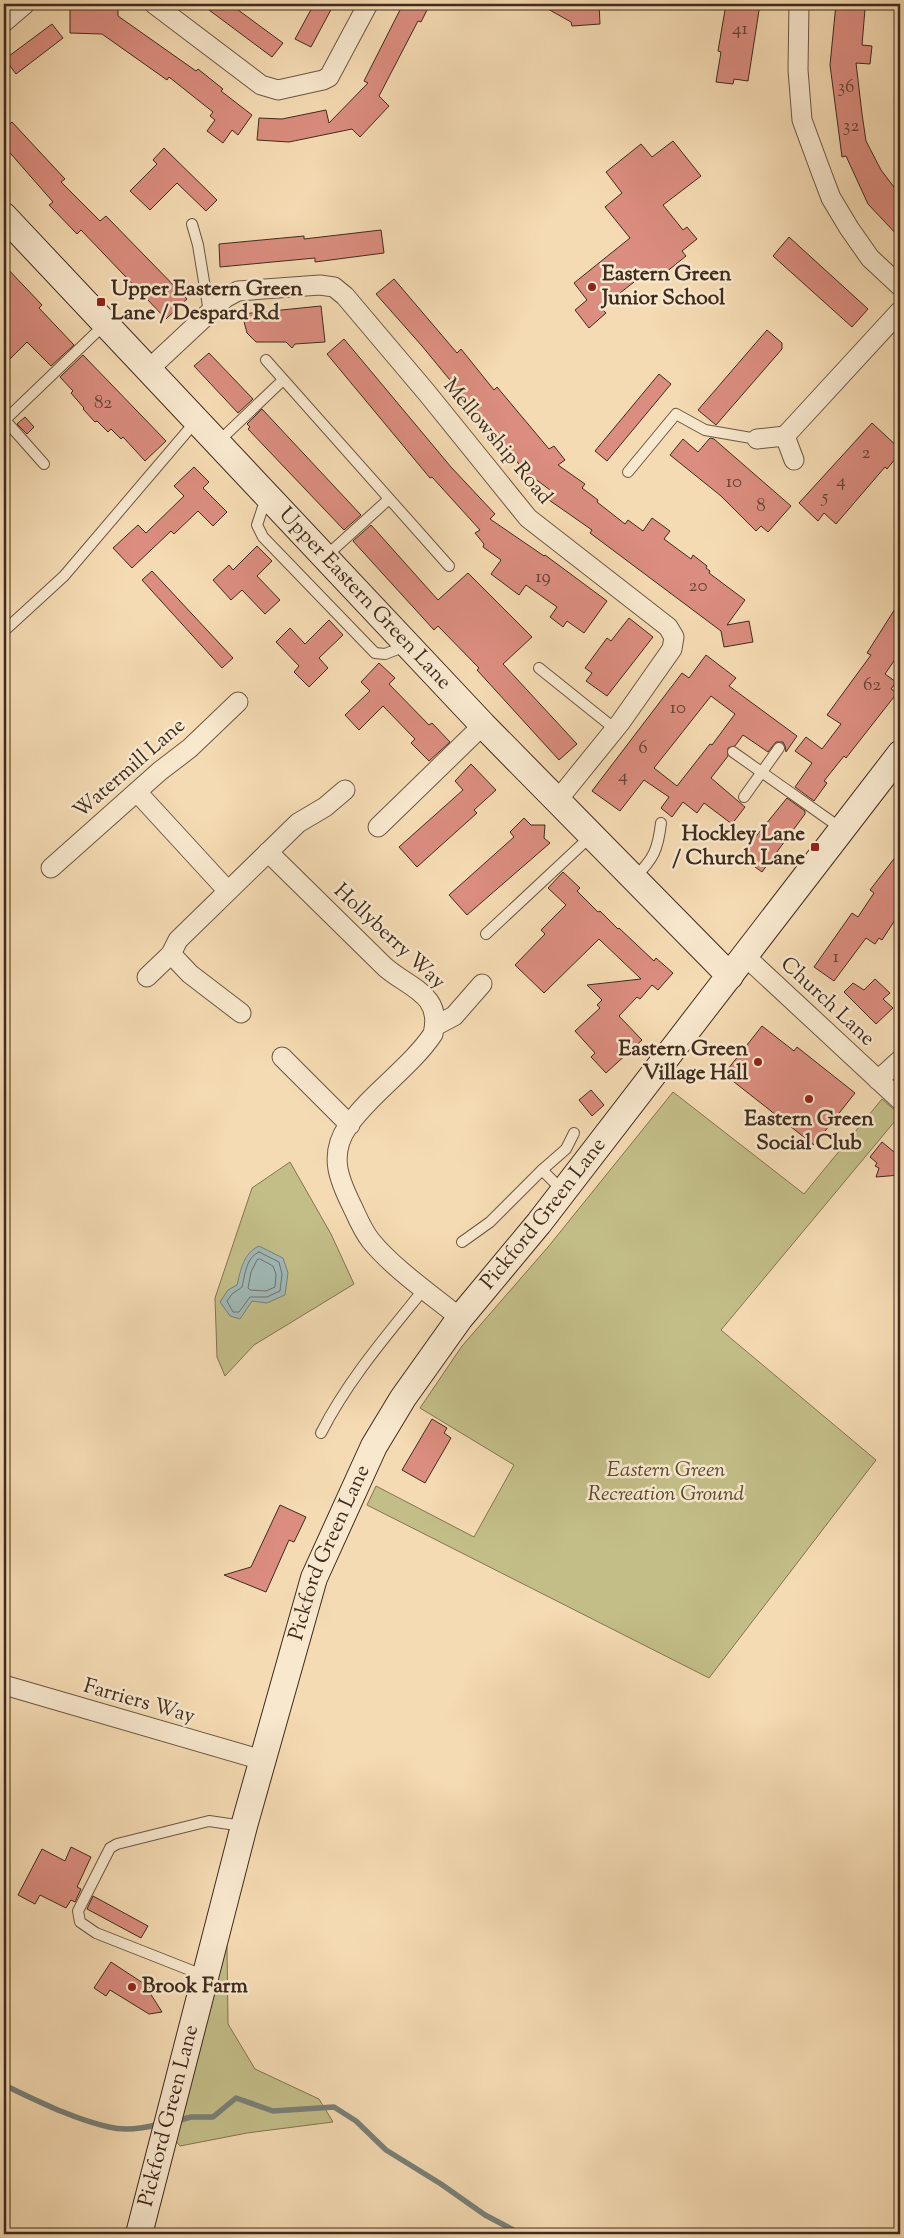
<svg xmlns="http://www.w3.org/2000/svg" width="904" height="2238" viewBox="0 0 904 2238" font-family="'Sorts Mill Goudy',serif">
<style>
.green{fill:#c3be88;stroke:#817452}
.water{fill:#a0b9b7;stroke:#798079}
.lines{fill:none;stroke-linecap:round;stroke-linejoin:round}
.shore{stroke:#70726a;stroke-width:1}
.stream{stroke:#798079;stroke-width:5.5}
.building{fill:#db8d7f;stroke:#3f2b1d;fill-rule:evenodd}
.lane-casing{stroke:#6c5742;stroke-width:12}
.street-casing{stroke:#6c5742;stroke-width:21}
.secondary-casing{stroke:#3f2b1d;stroke-width:28}
.lane{stroke:#f8e8ce;stroke-width:10}
.street{stroke:#f8e8ce;stroke-width:19}
.secondary{stroke:#f8e8ce;stroke-width:26}
.poi-dot{fill:#8f2418;stroke:#f8e8ce;stroke-width:2}
.labels{text-anchor:middle;dominant-baseline:central;stroke-width:5;stroke-linejoin:round;paint-order:stroke}
.number-label{font-size:19px;fill:#664436}
.poi-label{font-size:21px;font-weight:bold;fill:#3f2b1d;stroke:#f8e8ce;text-anchor:start}
.street-label{font-size:21px;fill:#3f2b1d;stroke:#f8e8ce}
.park-label{font-size:21px;font-style:italic;fill:#594832;stroke:#f8e8ce}
</style>
<rect width="100%" height="100%" fill="#f5dbb3"/>
<filter id="stains"><feTurbulence type="fractalNoise" baseFrequency=".004" numOctaves="4"/><feColorMatrix values="0 0 0 0 .2 0 0 0 0 .09 0 0 0 0 .02 0 0 0 .5 -.17"/></filter>
<radialGradient id="worn" r=".72"><stop offset=".6" stop-color="#630" stop-opacity="0"/><stop offset="1" stop-color="#630" stop-opacity=".3"/></radialGradient>
<g class="green">
<polygon points="673,1092 804,1194 882,1099 900,1115 721,1330 876,1460 709,1678 367,1505 376,1486 474,1537 514,1465 420,1408 462,1346 548,1247"/>
<polygon points="290,1162 331,1234 354,1284 254,1345 225,1376 217,1357 215,1298 252,1188"/>
<polygon points="227,1946 228,2024 255,2069 319,2099 333,2122 247,2133 180,2146 174,2139 216,1970"/>
</g>
<path class="water" d="M 259,1246 L 283,1258 L 288,1273 L 285,1295 L 267,1303 L 252,1301 L 240,1319 L 230,1316 L 220,1302 L 228,1290 L 237,1285 C 241,1269 243,1254 259,1246 Z"/>
<g class="lines">
<g class="shore">
<path d="M 259,1252 L 279,1262 L 282,1274 L 280,1291 L 267,1297 L 250,1297 L 239,1312 L 233,1312 L 227,1301 L 232,1294 L 242,1287 C 245,1275 246,1257 259,1252 Z"/>
<polygon points="260,1259 273,1266 276,1274 275,1287 266,1291 250,1290 248,1288 251,1272 257,1260"/>
</g>
<g class="stream">
<path d="M 4,2085 C 38,2101 73,2119 109,2127 C 124,2131 145,2128 160,2124"/>
<polyline points="176,2121 191,2117 213,2117 236,2098 273,2111 334,2107 356,2121 386,2150 441,2184 485,2215 521,2234"/>
</g>
</g>
<g class="building">
<polygon points="70,4 118,4 118,16 196,71 198,69 223,89 221,91 252,115 238,135 232,130 223,143 207,131 215,120 210,116 213,112 169,77 167,80 102,34 70,33"/>
<polygon points="201,4 230,4 283,43 272,57"/>
<polygon points="314,4 334,4 311,47 295,39"/>
<polygon points="403,4 430,4 421,22 418,21 379,96 389,106 360,137 352,129 289,142 257,140 259,118 282,119 326,110 329,123 368,83 364,81"/>
<polygon points="539,4 599,4 600,24 572,26 571,22"/>
<polygon points="726,4 760,4 748,81 734,79 733,84 716,82 721,52 718,51"/>
<polygon points="836,4 858,4 858,9 865,9 862,45 872,46 870,64 856,63 862,114 866,141 881,170 900,195 900,238 868,204 846,156 842,157 830,65"/>
<polygon points="52,24 63,38 16,74 5,59"/>
<polygon points="12,122 65,179 61,182 100,221 106,216 187,299 166,319 81,230 77,234 49,205 53,202 4,146 4,130"/>
<polygon points="673,141 701,176 663,205 683,230 687,227 697,239 682,251 686,256 655,281 648,271 601,308 606,313 589,328 575,310 587,300 574,283 630,238 605,207 622,193 606,172 641,144 652,157"/>
<polygon points="164,148 217,200 206,211 177,183 150,210 130,191 157,164 153,160"/>
<polygon points="381,230 384,253 315,262 315,258 220,267 219,244 304,236 304,239"/>
<polygon points="789,237 868,309 852,327 773,256"/>
<polygon points="4,265 42,305 39,308 74,345 51,366 27,342 4,365"/>
<polygon points="394,279 457,353 461,349 494,390 497,387 549,449 554,446 565,460 558,465 585,484 582,488 598,500 597,502 625,524 628,520 643,531 652,518 670,531 664,539 691,559 693,555 707,566 706,568 710,571 709,573 745,600 727,625 749,621 753,642 724,647 721,631 590,533 592,530 549,500 554,493 534,478 532,480 422,346 376,294"/>
<polygon points="321,306 325,342 295,344 292,348 286,342 256,342 247,333 242,314"/>
<polygon points="767,330 782,343 782,349 716,425 698,410"/>
<polygon points="344,339 451,467 495,514 490,519 544,556 545,555 607,601 584,633 567,621 563,627 550,617 557,607 526,585 519,595 491,574 501,560 483,547 484,544 475,533 480,530 432,477 430,478 327,354"/>
<polygon points="209,353 253,399 238,413 194,366"/>
<polygon points="83,355 166,441 145,461 123,437 121,439 111,429 108,432 97,421 95,422 83,409 84,408 71,393 73,391 60,377"/>
<polygon points="659,374 671,384 607,461 595,451"/>
<polygon points="262,409 361,515 344,530 248,429 250,427 247,424"/>
<polygon points="25,417 34,427 27,434 17,424"/>
<polygon points="872,423 900,449 900,453 887,469 885,467 836,524 824,513 818,521 799,503"/>
<polygon points="710,438 714,439 791,506 768,532 761,526 756,531 721,496 670,455 683,439 698,452"/>
<polygon points="194,467 209,482 203,488 227,512 213,526 198,511 174,534 171,531 132,568 113,548 138,525 146,533 184,496 174,486"/>
<polygon points="371,525 438,600 468,573 532,637 503,664 577,744 559,760 477,670 479,668 438,626 434,630 353,541"/>
<polygon points="257,546 272,561 257,576 280,600 265,614 242,590 231,600 213,580 229,565 233,570"/>
<polygon points="152,571 233,658 222,668 142,580"/>
<polygon points="900,601 900,652 885,674 896,682 891,689 897,693 846,758 844,756 824,781 827,783 814,801 795,787 812,763 795,751 806,737 822,749 841,724 827,715 871,655 867,653"/>
<polygon points="629,618 653,637 607,696 586,681 592,673 585,668 607,638 611,641"/>
<polygon points="329,620 343,635 319,658 328,668 309,687 294,672 299,666 276,642 290,628 305,644"/>
<path d="M 706,655 L 736,678 L 729,686 L 797,736 L 786,752 L 785,746 L 783,742 L 776,742 L 768,752 L 743,735 L 735,746 L 728,748 L 728,756 L 711,778 L 745,807 L 732,824 L 704,803 L 697,813 L 683,802 L 672,817 L 661,808 L 669,797 L 644,780 L 620,811 L 592,791 L 682,673 L 689,678 ZM 711,696 L 735,714 L 712,745 L 710,744 L 677,786 L 654,768 Z"/>
<polygon points="379,663 395,678 389,684 429,725 432,723 450,742 429,761 411,743 415,739 383,706 359,730 345,715 370,691 361,682"/>
<polygon points="471,764 496,790 474,810 477,813 417,867 399,847 463,790 455,781"/>
<polygon points="787,798 805,811 805,814 762,872 740,856"/>
<polygon points="524,818 531,825 545,825 544,838 550,843 467,915 449,895 514,837 510,832"/>
<polygon points="900,851 900,924 895,920 882,940 879,938 875,944 866,938 834,981 814,967 852,913 858,917 874,893 870,890"/>
<polygon points="563,872 580,888 577,891 598,912 600,911 618,929 619,928 654,961 656,958 673,973 658,990 652,985 640,999 637,997 619,1016 642,1040 606,1073 591,1057 595,1053 575,1031 600,1008 597,1005 602,1000 587,985 641,979 599,939 544,993 515,965 545,934 541,930 566,905 548,888"/>
<polygon points="875,979 890,993 883,999 893,1008 876,1024 844,992 853,983 864,990"/>
<polygon points="762,1026 794,1051 797,1047 855,1093 814,1145 724,1074"/>
<polygon points="591,1090 604,1105 592,1116 579,1100"/>
<polygon points="882,1142 900,1157 900,1175 876,1177 879,1168 875,1166 877,1163 870,1157"/>
<polygon points="432,1419 447,1428 444,1433 451,1438 425,1483 402,1470"/>
<polygon points="280,1505 306,1517 294,1542 289,1540 266,1592 224,1575 251,1567"/>
<polygon points="71,1847 91,1857 77,1887 81,1889 75,1902 71,1900 66,1908 40,1895 35,1904 18,1895 42,1849 65,1861"/>
<polygon points="93,1896 148,1926 141,1938 87,1909"/>
<polygon points="111,1962 152,1989 150,1993 162,2012 149,2014 110,1990 106,1996 94,1988"/>
</g>
<g class="lines">
<defs>
<g id="lane">
<polyline points="192,224 198,245 209,312"/>
<polyline points="266,360 449,566"/>
<polyline points="218,442 283,380"/>
<polyline points="44,464 5,420 104,325"/>
<polyline points="628,472 676,414 705,430 757,439"/>
<polyline points="266,498 257,525 263,537 375,653 385,654 406,646"/>
<polyline points="325,557 389,499"/>
<polyline points="4,631 64,576 196,421"/>
<polyline points="539,668 615,729"/>
<polyline points="733,752 842,829"/>
<polyline points="744,797 779,748"/>
<path d="M 634,878 C 654,859 658,849 661,823"/>
<polyline points="486,934 591,836"/>
<polyline points="542,1170 566,1149 574,1133"/>
<polyline points="462,1242 490,1222 542,1170 563,1191"/>
<path d="M 321,1433 C 348,1380 387,1335 424,1289"/>
<polyline points="205,1973 195,1972 96,1933 80,1922 78,1911 110,1848 117,1844 209,1821 243,1826"/>
</g>
<g id="street">
<polyline points="154,4 261,85 278,90 323,80 329,77 368,4"/>
<polyline points="799,4 798,70 802,120 820,169 831,198 849,228 870,258 900,286"/>
<polyline points="4,22 25,4"/>
<polyline points="148,370 225,298 238,291 320,285 334,287 345,296 427,393 528,518 668,627 674,637 672,649 620,723 556,802"/>
<polyline points="785,436 900,311"/>
<polyline points="757,439 785,436 794,460"/>
<polyline points="137,792 227,890"/>
<polyline points="378,827 483,725"/>
<path d="M 268,852 L 385,967 C 409,988 443,994 433,1034 C 410,1068 371,1093 348,1126 C 328,1155 339,1180 353,1208 C 358,1219 363,1231 371,1241 C 394,1269 432,1295 460,1318"/>
<polyline points="51,868 160,771 190,748 238,702"/>
<polyline points="171,954 190,974 241,1013"/>
<polyline points="746,957 900,1100"/>
<polyline points="147,977 171,954 178,940 298,823 325,807 345,790"/>
<polyline points="435,1026 454,1016 482,984"/>
<polyline points="282,1057 350,1125"/>
<polyline points="878,1080 900,1060"/>
<polyline points="4,1685 262,1760"/>
</g>
<g id="secondary">
<path id="s1" d="M 4,216 L 483,725 L 730,976"/>
<path id="s2" d="M 139,2234 L 244,1826 L 314,1578 L 374,1446 L 403,1398 L 460,1318 L 539,1223 L 900,754"/>
</g>
</defs>
<use href="#lane" class="lane-casing"/>
<use href="#street" class="street-casing"/>
<use href="#secondary" class="secondary-casing"/>
<use href="#lane" class="lane"/>
<use href="#street" class="street"/>
<use href="#secondary" class="secondary"/>
</g>
<g class="poi-dot">
<circle cx="592" cy="287" r="5"/>
<rect x="96" y="297" width="10" height="10" rx="2.5"/>
<rect x="810" y="842" width="10" height="10" rx="2.5"/>
<circle cx="758" cy="1062" r="5"/>
<circle cx="809" cy="1099" r="5"/>
<circle cx="132" cy="1987" r="5"/>
</g>
<g class="labels">
<g class="number-label">
<text x="740" y="29">41</text>
<text x="846" y="87">36</text>
<text x="851" y="126">32</text>
<text x="103" y="403">82</text>
<text x="866" y="453">2</text>
<text x="841" y="481">4</text>
<text x="734" y="482">10</text>
<text x="825" y="497">5</text>
<text x="761" y="506">8</text>
<text x="543" y="577">19</text>
<text x="698" y="586">20</text>
<text x="872" y="685">62</text>
<text x="678" y="708">10</text>
<text x="643" y="748">6</text>
<text x="623" y="776">4</text>
<text x="836" y="957">1</text>
</g>
<g class="poi-label">
<text x="602" y="275">Eastern Green<tspan x="602" dy="24">Junior School</tspan></text>
<text x="111" y="290">Upper Eastern Green<tspan x="111" dy="24">Lane / Despard Rd</tspan></text>
<text x="805" y="835" text-anchor="end">Hockley Lane<tspan x="805" dy="24">/ Church Lane</tspan></text>
<text x="748" y="1050" text-anchor="end">Eastern Green<tspan x="748" dy="24">Village Hall</tspan></text>
<text x="809" y="1120" text-anchor="middle">Eastern Green<tspan x="809" dy="24">Social Club</tspan></text>
<text x="142" y="1987">Brook Farm</text>
</g>
<g class="street-label">
<text transform="translate(497 442) rotate(50)">Mellowship Road</text>
<text stroke="none"><textPath href="#s1" startOffset="526">Upper Eastern Green Lane</textPath></text>
<text transform="translate(130 769) rotate(-41)">Watermill Lane</text>
<text transform="translate(389 937) rotate(43)">Hollyberry Way</text>
<text transform="translate(827 1002) rotate(43)">Church Lane</text>
<text stroke="none"><textPath href="#s2" startOffset="1112">Pickford Green Lane</textPath></text>
<text stroke="none"><textPath href="#s2" startOffset="708">Pickford Green Lane</textPath></text>
<text transform="translate(139 1702) rotate(16)">Farriers Way</text>
<text stroke="none"><textPath href="#s2" startOffset="122">Pickford Green Lane</textPath></text>
</g>
<g class="park-label">
<text x="666" y="1471">Eastern Green<tspan x="666" dy="24">Recreation Ground</tspan></text>
</g>
</g>
<rect width="904" height="2238" fill="none" stroke="#f5dbb3" stroke-width="20"/>
<rect x="5" y="5" width="894" height="2228" fill="none" stroke="#3f2b1d" stroke-width="2.5"/>
<rect x="10" y="10" width="884" height="2218" fill="none" stroke="#3f2b1d"/>
<rect width="100%" height="100%" filter="url(#stains)"/>
<rect width="100%" height="100%" fill="url(#worn)"/>
</svg>
